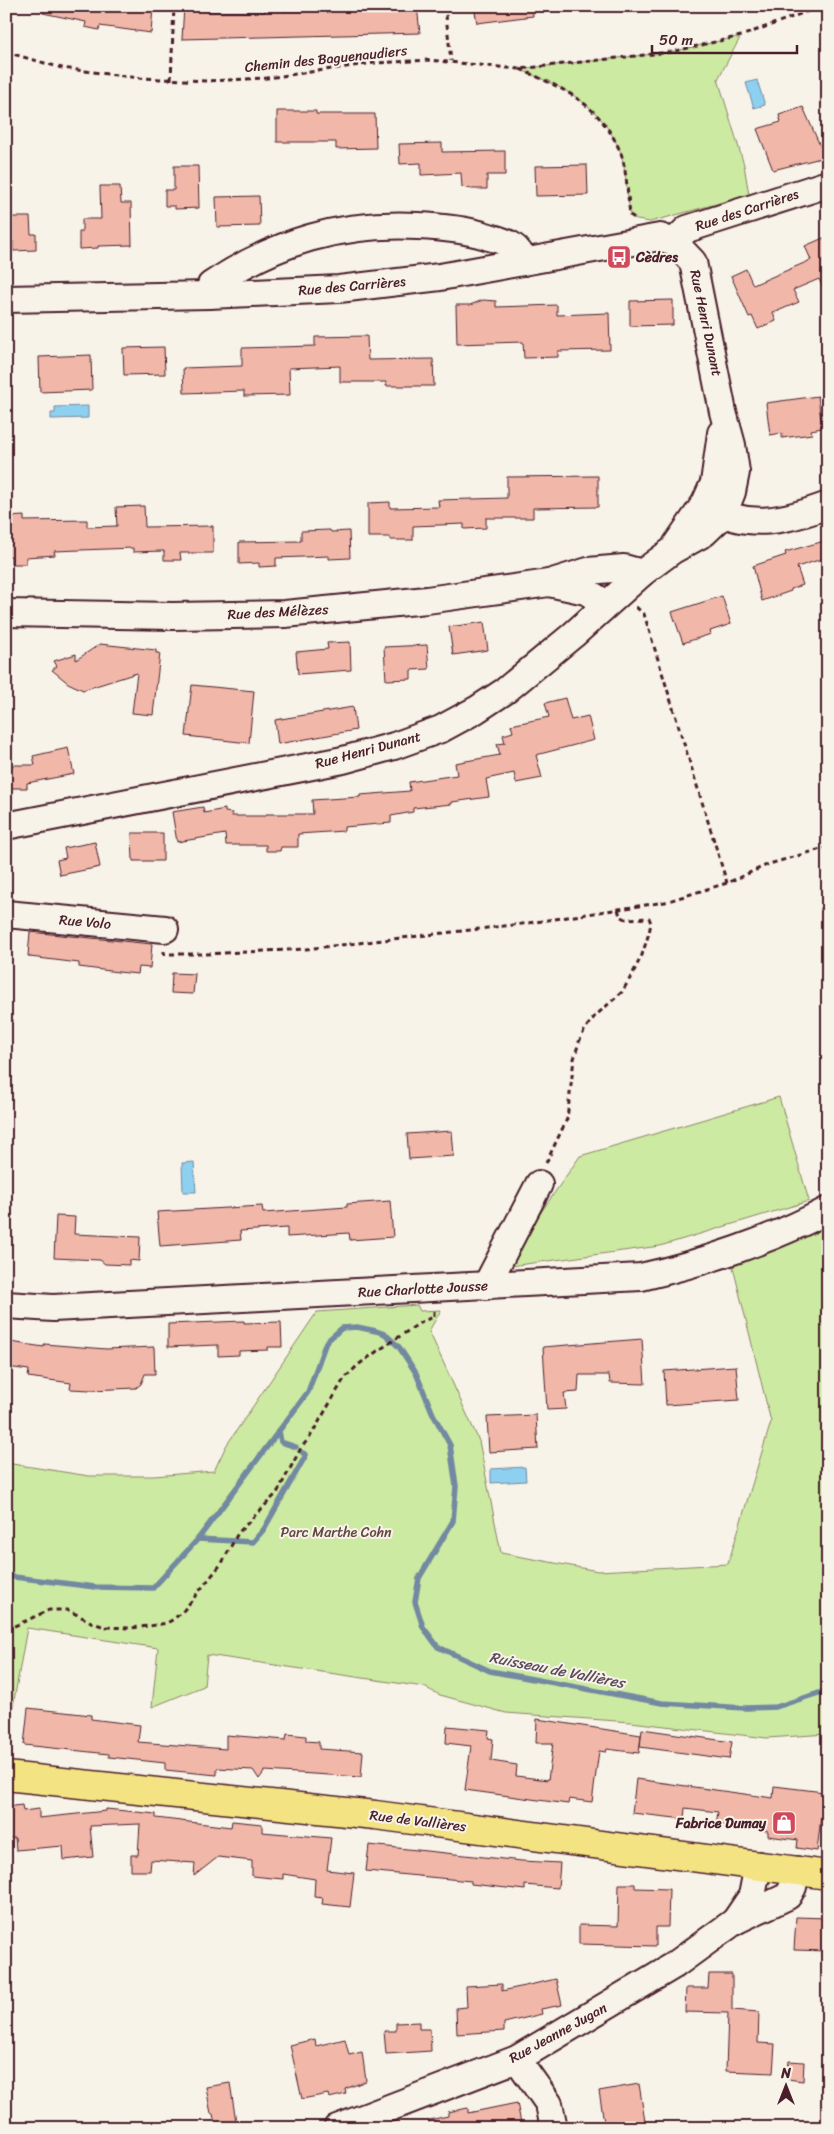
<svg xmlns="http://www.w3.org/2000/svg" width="834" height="2134" viewBox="0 0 834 2134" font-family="Sriracha,sans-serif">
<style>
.green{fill:#cceaa2;stroke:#8b8466}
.water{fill:#8ed0f0;stroke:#7389a1}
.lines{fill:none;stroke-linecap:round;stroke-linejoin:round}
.stream{stroke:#7389a1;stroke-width:5.5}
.building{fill:#f1b8aa;stroke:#4a1f2b}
.minor-casing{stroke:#4a1f2b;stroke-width:30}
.major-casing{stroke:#4a1f2b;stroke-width:31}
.path{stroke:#4a1f2b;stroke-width:3;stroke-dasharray:5 4;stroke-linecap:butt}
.minor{stroke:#f7f3e8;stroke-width:26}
.major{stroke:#f4e382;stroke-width:28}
.labels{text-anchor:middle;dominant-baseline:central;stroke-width:4;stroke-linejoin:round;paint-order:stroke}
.street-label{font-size:14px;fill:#4a1f2b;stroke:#f7f3e8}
.poi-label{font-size:14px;font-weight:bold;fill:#4a1f2b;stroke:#f7f3e8;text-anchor:start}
.park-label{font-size:14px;fill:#644843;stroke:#f7f3e8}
.water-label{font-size:15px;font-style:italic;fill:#5b4b5c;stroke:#f7f3e8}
</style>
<rect width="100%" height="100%" fill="#f7f3e8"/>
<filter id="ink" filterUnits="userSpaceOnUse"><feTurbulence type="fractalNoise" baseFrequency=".02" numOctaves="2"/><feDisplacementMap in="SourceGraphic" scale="10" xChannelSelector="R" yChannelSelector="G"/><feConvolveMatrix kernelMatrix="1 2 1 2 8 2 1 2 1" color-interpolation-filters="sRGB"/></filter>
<g filter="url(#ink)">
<g class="green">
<path d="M 741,36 L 718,79 L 744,165 L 749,195 L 650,222 L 637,220 L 630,215 C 628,200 625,163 620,151 C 599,102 565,89 519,69 L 671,52 Z"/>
<polygon points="779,1097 809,1201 660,1246 503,1267 580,1156"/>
<polygon points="828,1223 828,1734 767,1738 631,1722 506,1713 440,1695 424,1687 207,1655 204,1686 152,1707 158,1648 27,1628 6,1745 6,1463 89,1476 154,1476 214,1471 226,1446 317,1312 417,1305 420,1311 441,1310 429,1331 479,1441 501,1553 598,1571 728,1564 771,1422 732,1263"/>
</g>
<g class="water">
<polygon points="757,80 765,105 754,108 746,83"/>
<polygon points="88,406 88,418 51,419 51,413 55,413 55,407"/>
<polygon points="194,1162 196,1192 183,1192 182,1163"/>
<polygon points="525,1467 526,1481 491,1483 491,1469"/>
</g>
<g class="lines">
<g class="stream">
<polyline points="279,1431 281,1442 296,1447"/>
<polyline points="198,1539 253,1542 264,1529 306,1455 303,1453"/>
<polyline points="6,1576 95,1587 153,1588 198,1539 308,1392 326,1342 342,1328 357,1327 376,1331 385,1334 399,1347 416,1373 433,1414 450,1445 456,1486 453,1521 419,1578 415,1602 423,1627 438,1647 490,1671 662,1703 745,1708 776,1707 828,1690"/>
</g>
</g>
<g class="building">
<polygon points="44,6 142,6 153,8 151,33 100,26 99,30 85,27 86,22 43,13"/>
<polygon points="184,6 209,6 209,12 265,12 265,6 283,6 283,11 316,11 316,6 334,6 334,10 417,6 420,33 182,39"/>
<polygon points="474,6 532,6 533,16 477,23"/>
<polygon points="803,107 825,157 773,170 757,129 781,122 779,115"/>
<polygon points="277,111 316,111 316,114 375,114 376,148 336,149 336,142 277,142"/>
<polygon points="442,143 442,152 505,151 505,175 487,175 487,189 472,189 462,187 461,173 421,175 421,163 400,164 399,144"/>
<polygon points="587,165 588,195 536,196 535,166"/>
<polygon points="174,166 198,166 199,208 175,209 175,206 165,206 165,190 174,190"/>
<polygon points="100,186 120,186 121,203 131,203 132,245 98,246 98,248 79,249 79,232 82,232 82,219 101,219"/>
<polygon points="259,196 260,226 217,227 216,197"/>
<polygon points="6,217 30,217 31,234 36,234 36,250 13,251 13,241 6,241"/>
<polygon points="828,236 828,299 819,279 793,290 799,302 773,313 776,321 758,329 752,316 749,317 731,276 746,269 753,285 811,260 805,246"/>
<polygon points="483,300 496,301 496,307 557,305 557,315 609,313 610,350 558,351 558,357 524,358 523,342 457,344 456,305 470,305"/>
<polygon points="673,300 673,325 630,326 630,301"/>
<polygon points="367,336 368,360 433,359 434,386 386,386 386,382 340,382 340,366 289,368 290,395 244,396 244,391 184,393 183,368 242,366 242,348 315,346 315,337"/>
<polygon points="164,347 165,374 124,375 123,348"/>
<polygon points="91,355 92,390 40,392 39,357"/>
<polygon points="818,396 822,428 811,430 812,434 782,438 782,433 770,435 766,403"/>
<polygon points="598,476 598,507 533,508 533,518 486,518 486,528 464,529 464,524 413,526 413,540 390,540 390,537 368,537 368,503 390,502 390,508 439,507 438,500 507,498 507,477"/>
<polygon points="144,506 145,527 213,526 213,553 180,553 181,560 164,560 164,551 133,552 133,548 54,551 55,555 26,557 26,564 11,564 11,556 6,556 6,517 24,516 24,521 87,520 87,527 117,526 116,507"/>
<polygon points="330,530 331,532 349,531 350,558 329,559 329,556 276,558 276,566 259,567 259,563 239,564 239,542 301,541 301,531"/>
<polygon points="828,540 828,557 797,567 803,585 791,589 791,591 762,601 753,566 786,555 785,552"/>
<polygon points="722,596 731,624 710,631 711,634 683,643 672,612"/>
<polygon points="484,622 488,650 453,655 449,627"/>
<polygon points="350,642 351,670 298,674 296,652 328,649 327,643"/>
<polygon points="100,644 156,650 156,653 160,653 153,715 132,713 137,673 83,690 68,683 52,670 57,666 54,661 76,654 76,660"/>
<polygon points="427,645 429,669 411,670 411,679 386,680 384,647"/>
<polygon points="192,685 254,691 249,743 186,736"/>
<polygon points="565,698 571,720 588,716 594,740 536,755 542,778 516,783 514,773 486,779 489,797 452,802 452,804 413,808 413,812 391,816 391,823 344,827 344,831 298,834 298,847 281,847 280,851 266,851 266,845 226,845 225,834 177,842 172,812 203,807 204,813 225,809 225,812 232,813 232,816 266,816 266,814 313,814 312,800 360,797 360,795 410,791 409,782 457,775 455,763 500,755 497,744 505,743 503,735 513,732 511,725 549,717 545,703"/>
<polygon points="353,707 356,730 278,744 275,720"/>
<polygon points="68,748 74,774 27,783 27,788 6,788 6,767 10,767 10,765 35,765 33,756"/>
<polygon points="132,833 163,833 163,861 133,861"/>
<polygon points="95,842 100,867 60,875 57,860 66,858 64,848"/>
<polygon points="30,932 152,944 150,968 139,967 138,974 118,972 79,967 79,963 30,957 30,956 28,956"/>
<polygon points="172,973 195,974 193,994 171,993"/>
<polygon points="452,1131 454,1156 409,1159 407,1134"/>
<polygon points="390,1201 393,1237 350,1240 349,1233 287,1237 287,1228 240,1231 241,1240 160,1246 157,1212 262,1206 263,1213 347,1207 347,1204"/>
<polygon points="56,1216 75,1217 74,1234 140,1237 139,1261 129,1260 129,1265 105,1264 100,1260 54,1258"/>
<polygon points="244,1321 244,1323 281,1322 282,1347 268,1347 268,1350 239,1351 239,1355 218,1356 218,1345 168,1347 168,1324"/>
<polygon points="642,1339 645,1384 610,1383 609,1375 579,1375 578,1392 564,1393 566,1409 547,1410 543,1347"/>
<polygon points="10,1342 44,1347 44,1344 106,1349 154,1347 155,1374 145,1374 141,1384 136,1388 91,1390 70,1389 71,1383 28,1377 29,1370 7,1367"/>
<polygon points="736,1366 739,1400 666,1405 664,1371"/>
<polygon points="536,1415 538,1449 489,1452 487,1417"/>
<polygon points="28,1708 91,1715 91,1719 140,1725 138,1742 226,1749 226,1735 286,1740 287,1734 306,1736 306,1741 319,1742 319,1749 363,1752 361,1777 265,1771 259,1779 253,1770 217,1768 217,1775 165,1770 165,1763 109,1757 109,1754 24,1745"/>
<polygon points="537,1719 641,1735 639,1753 607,1749 606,1752 599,1751 592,1802 569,1799 568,1804 465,1790 471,1746 446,1743 447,1726 489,1730 488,1738 493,1739 491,1761 517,1765 516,1776 548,1780 553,1743 536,1743"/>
<polygon points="642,1729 732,1742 729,1759 640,1747"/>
<polygon points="636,1779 773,1798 774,1786 824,1792 817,1851 797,1848 798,1840 768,1836 768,1831 716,1824 718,1812 685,1808 684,1819 632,1813"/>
<polygon points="22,1805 23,1811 39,1809 39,1818 106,1811 106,1809 156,1814 156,1818 231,1827 232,1821 262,1824 262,1832 331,1838 327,1870 354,1873 350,1907 322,1904 323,1898 314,1897 315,1879 283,1874 283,1879 252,1876 252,1861 218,1857 194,1876 195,1863 151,1860 150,1871 131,1871 131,1855 138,1855 140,1824 90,1826 93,1857 64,1860 63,1846 16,1850 15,1838 6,1838 6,1807"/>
<polygon points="369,1845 522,1861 560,1863 558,1888 525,1885 525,1890 471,1884 471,1881 366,1871"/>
<polygon points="619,1884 635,1884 635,1888 669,1889 668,1927 656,1927 656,1946 579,1944 579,1925 618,1926"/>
<polygon points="796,1917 828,1918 827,1951 794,1950"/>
<polygon points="709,1974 732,1974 732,2010 759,2012 758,2043 775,2044 773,2073 726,2071 728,2013 685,2012 686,1988 708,1988"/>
<polygon points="556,1979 562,2005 541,2009 542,2014 504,2023 504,2031 457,2034 456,2008 467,2007 466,1986 502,1984 502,1991"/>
<polygon points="419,2022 419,2029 430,2029 431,2051 386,2054 384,2031 396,2031 396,2023"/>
<polygon points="315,2039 316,2046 345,2039 349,2055 362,2052 366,2081 345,2089 346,2094 329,2098 328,2094 302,2099 290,2045"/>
<polygon points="789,2061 804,2062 803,2081 787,2079"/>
<polygon points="230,2083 237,2128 216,2128 213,2114 211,2114 206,2087"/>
<polygon points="639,2084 646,2128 605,2128 599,2091"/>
<polygon points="517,2103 522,2128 430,2128 429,2120 448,2116 448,2112 468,2108 468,2113"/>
</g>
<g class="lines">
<defs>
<g id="minor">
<polyline points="674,242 687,229 828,184"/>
<path d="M 209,295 L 211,285 C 275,242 341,222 418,226 C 441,227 464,229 486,236 C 502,241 519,243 523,262"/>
<polyline points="6,299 209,295 339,289 440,277 660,237 674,242 693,262 723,412 732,445 736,472 732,492 723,515 704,533 673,550 642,573 573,635 505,691 476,710 441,729 394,746 343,760 6,826"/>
<path d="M 710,506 C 747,531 788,520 828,505"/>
<polyline points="676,545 705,503 714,483 721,433"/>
<polyline points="549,583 586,591 606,604"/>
<polyline points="6,613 173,616 285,614 427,600 549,583 588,571 624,568 642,573"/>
<polyline points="6,914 165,929"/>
<polyline points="486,1286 539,1184"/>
<path d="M 6,1305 L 53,1308 L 641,1277 C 703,1263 772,1240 828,1210"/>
<polyline points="735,1921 752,1896 758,1865"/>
<polyline points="517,2059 549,2104 554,2128"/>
<polyline points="337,2128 517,2059 676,1964 735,1921 788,1896 793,1887 796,1870"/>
</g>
<polyline id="major" points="6,1776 375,1815 828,1875"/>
</defs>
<use href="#minor" class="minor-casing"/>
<use href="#major" class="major-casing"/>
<g class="path">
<polyline points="445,6 451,61"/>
<polyline points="6,52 62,68 139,78 207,81 267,78 375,63 428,60 519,69 671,52 741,36 822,6"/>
<path d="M 520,69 C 564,89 599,103 620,151 C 626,164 628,199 630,215 L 636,219"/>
<polyline points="171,80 174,6"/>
<polyline points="636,607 644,614 727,883"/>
<polyline points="164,951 164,954 205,954 306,949 522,924 665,902 727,883 769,864 828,847"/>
<polyline points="546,1163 567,1119 574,1059 579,1042 585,1029 595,1016 622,992 632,975 642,955 649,933 651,923 649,918 626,919 620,916 618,909"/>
<polyline points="6,1630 49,1610 68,1610 93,1623 105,1627 130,1628 150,1626 167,1623 174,1619 184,1610 222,1563 238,1533 277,1493 301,1448 310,1437 344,1379 358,1365 376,1352 423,1321 434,1317 434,1309"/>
</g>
<use href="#minor" class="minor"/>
<use href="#major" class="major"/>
</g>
</g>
<defs>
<symbol id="bus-square" viewBox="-11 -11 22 22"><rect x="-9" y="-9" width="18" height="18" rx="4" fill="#d1495b" stroke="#f7f3e8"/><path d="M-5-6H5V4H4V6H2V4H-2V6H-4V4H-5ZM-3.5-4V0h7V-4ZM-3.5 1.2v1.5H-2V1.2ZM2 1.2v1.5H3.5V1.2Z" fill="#fff"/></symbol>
<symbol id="shop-square" viewBox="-11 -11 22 22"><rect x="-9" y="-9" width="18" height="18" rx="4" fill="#d1495b" stroke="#f7f3e8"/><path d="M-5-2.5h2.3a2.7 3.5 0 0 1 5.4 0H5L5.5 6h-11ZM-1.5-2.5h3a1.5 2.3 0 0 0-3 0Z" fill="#fff"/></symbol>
</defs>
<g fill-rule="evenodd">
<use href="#bus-square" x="605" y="243" width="28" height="28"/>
<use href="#shop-square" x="770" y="1809" width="28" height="28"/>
</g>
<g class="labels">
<g class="street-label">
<text transform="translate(326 59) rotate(-6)">Chemin des Baguenaudiers</text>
<text transform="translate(747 210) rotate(-18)">Rue des Carrières</text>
<text transform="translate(352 286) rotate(-5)">Rue des Carrières</text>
<text transform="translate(706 323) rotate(78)">Rue Henri Dunant</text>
<text transform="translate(278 612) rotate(-3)">Rue des Mélèzes</text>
<text transform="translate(368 750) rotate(-15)">Rue Henri Dunant</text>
<text transform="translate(85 922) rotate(5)">Rue Volo</text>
<text transform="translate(423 1289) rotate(-3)">Rue Charlotte Jousse</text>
<text transform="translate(418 1821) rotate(7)">Rue de Vallières</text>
<text transform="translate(558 2033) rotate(-29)">Rue Jeanne Jugan</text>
</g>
<g class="poi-label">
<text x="636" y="257">Cèdres</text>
<text x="766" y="1823" text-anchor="end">Fabrice Dumay</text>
</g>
<g class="park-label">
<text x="336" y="1532">Parc Marthe Cohn</text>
</g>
<g class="water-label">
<text transform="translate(557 1670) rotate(11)">Ruisseau de Vallières</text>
</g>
</g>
<rect width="834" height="2134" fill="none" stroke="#f7f3e8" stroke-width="25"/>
<rect x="12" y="12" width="809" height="2109" fill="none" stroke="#4a1f2b" stroke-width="2" filter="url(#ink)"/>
<g transform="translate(786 2086)" stroke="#f7f3e8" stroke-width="4" paint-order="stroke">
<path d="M0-4L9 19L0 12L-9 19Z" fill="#4a1f2b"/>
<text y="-8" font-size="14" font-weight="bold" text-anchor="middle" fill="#4a1f2b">N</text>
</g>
<path d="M652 45v8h145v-8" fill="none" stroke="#4a1f2b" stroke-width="2.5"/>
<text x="659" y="45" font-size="15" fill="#4a1f2b" stroke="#f7f3e8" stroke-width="4" paint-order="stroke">50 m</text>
</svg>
